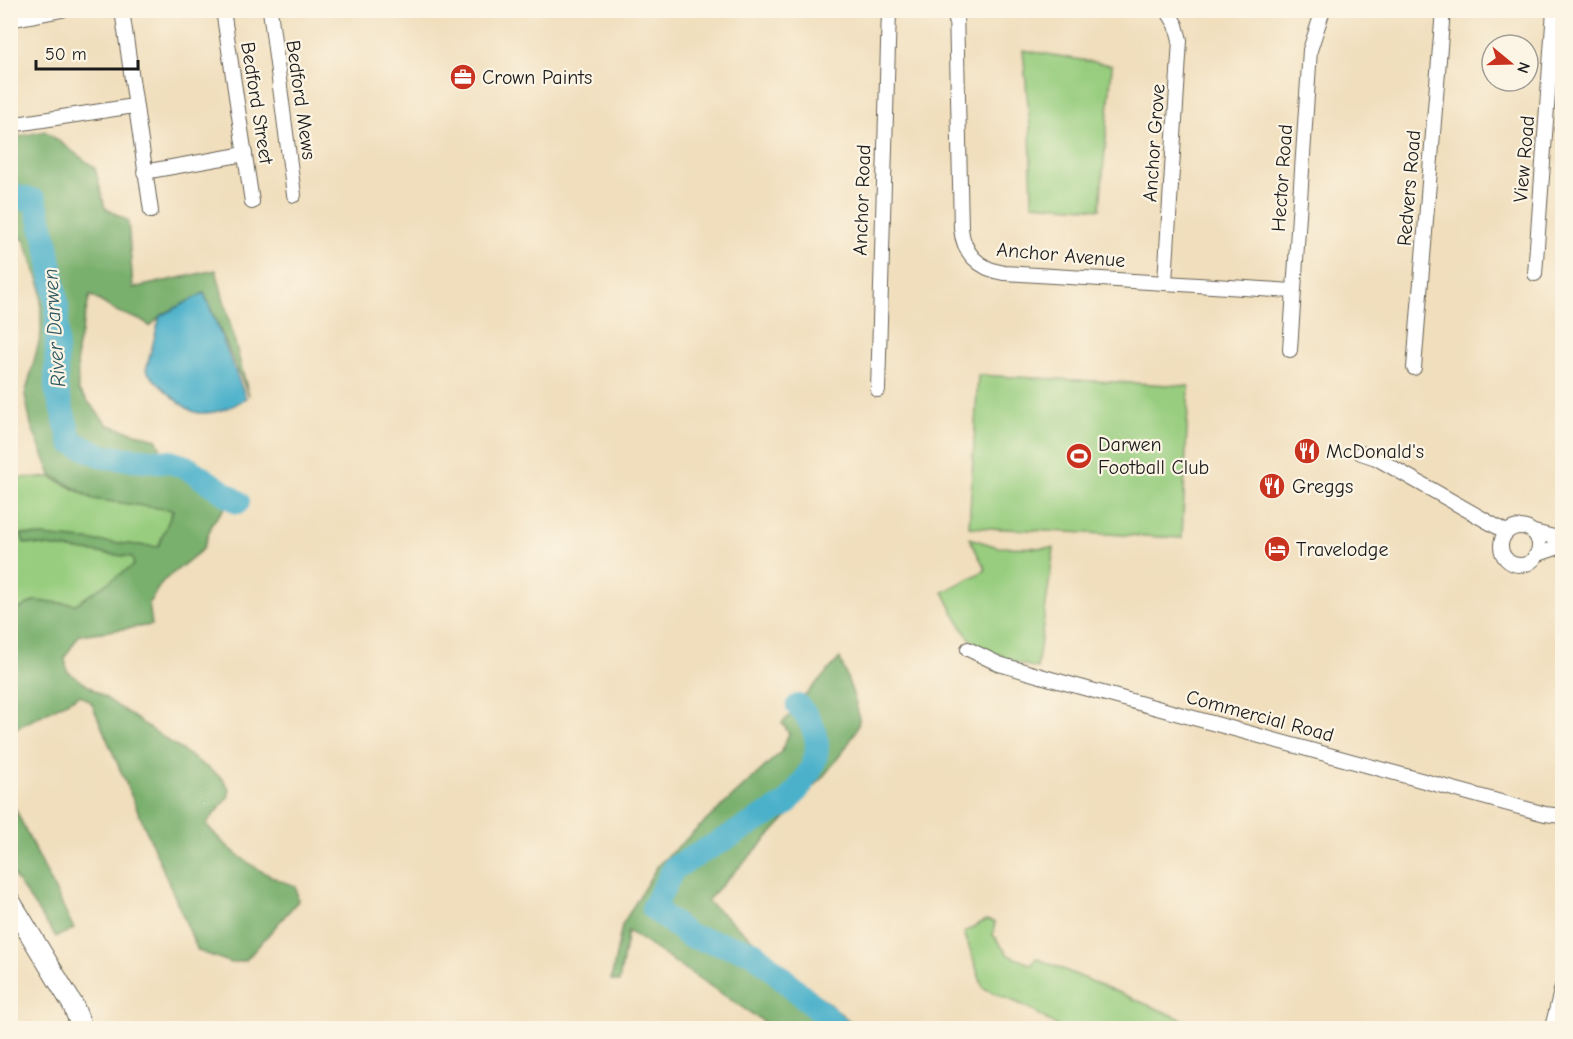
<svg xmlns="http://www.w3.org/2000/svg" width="1573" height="1039" viewBox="0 0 1573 1039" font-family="'Comic Neue',sans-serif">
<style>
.green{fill:#98cd7f;stroke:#5a744e;stroke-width:1.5}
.forest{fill:#7ab06e;stroke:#4b6645;stroke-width:1.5}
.water{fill:#4bb1ca;stroke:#346673;stroke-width:1.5}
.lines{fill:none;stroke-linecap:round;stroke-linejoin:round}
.river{stroke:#4bb1ca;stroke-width:24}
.street-casing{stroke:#666054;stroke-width:16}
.secondary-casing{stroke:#666054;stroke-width:22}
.street{stroke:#fff;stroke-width:14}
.secondary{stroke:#fff;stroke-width:20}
.labels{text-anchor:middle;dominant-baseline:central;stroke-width:4.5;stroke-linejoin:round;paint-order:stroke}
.poi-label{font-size:20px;fill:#1c1c1c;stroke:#fcf5e5;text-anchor:start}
.street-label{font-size:20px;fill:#1c1c1c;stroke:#fcf5e5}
.water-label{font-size:21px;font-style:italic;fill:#2f5862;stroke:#fcf5e5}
</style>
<rect width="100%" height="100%" fill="#fcf5e5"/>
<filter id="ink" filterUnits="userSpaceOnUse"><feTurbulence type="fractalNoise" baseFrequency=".0167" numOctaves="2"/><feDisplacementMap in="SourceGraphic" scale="12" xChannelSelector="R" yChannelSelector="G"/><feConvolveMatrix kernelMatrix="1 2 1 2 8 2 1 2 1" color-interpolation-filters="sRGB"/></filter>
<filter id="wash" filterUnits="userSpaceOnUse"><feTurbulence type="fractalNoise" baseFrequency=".008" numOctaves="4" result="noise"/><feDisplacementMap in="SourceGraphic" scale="24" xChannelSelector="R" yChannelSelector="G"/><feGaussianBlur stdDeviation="1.35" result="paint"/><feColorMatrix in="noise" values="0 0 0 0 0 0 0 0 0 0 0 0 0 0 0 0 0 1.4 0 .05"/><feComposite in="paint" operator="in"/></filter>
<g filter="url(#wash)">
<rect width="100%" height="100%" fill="#f0debc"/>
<g class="green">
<polygon points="1023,50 1112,65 1100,209 1032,204 1030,127"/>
<polygon points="978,375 1189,386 1182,538 969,527"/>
<polygon points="51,477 93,499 173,510 159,547 22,534 24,543 133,557 134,566 76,604 34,601 11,613 10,478"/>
<path d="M 969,538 L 998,547 L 1054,548 L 1037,668 C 972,651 973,651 943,592 L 986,570 Z"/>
<polygon points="986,920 995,922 993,935 1008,955 1032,965 1036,958 1203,1028 1060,1028 1027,1007 983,988 964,932"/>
</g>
<g class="forest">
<path d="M 45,131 L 95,168 L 105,208 L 128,221 L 133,288 L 216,270 L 249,396 L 204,293 L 160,316 L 150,327 L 145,322 L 116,311 L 90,295 L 77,350 L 78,390 L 108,425 L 156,439 L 160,446 L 158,454 C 139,451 96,447 83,435 C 48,403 68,342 62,301 C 57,266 49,233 37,199 L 11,192 L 11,138 Z"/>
<path d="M 10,199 L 32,205 L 43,247 L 51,309 L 49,388 L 68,445 L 107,463 L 167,468 L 182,473 L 202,482 L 230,502 L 213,522 L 203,549 L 162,582 L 149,603 L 152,625 L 79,635 L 65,657 L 67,671 L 222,778 L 229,789 L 229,796 L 206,824 C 228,851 263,877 296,886 L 298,901 L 246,960 L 232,963 L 198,951 L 91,702 L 80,695 L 11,731 L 11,613 L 34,601 L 76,604 L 134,565 L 132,557 L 24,543 L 21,534 L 158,547 L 173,510 L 93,499 L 51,475 L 31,425 L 25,395 L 41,334 L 41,287 L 24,239 L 11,238 Z"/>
<path d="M 840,658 C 846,677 857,699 859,719 C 862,747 732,873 707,901 L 858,1028 L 851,1028 L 843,1023 L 756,947 L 691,930 L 659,907 L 677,873 L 787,807 L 804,788 L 815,770 L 821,742 L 814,718 L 800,701 Z"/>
<path d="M 793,712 C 800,725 810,738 808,754 C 804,802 705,836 671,865 C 659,874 651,895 643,907 L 685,941 L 752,958 L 835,1028 L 773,1028 L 628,931 L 619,982 L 611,980 L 622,925 L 658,865 L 782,751 L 789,733 L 782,723 Z"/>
<polygon points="10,798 74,929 56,937 11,872"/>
</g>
<path class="water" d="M 204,293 L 246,398 C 234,407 208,418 192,411 C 180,405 154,381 146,370 L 160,316 Z"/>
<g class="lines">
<g class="river">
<polyline points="10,195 35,201 47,245 57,306 56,388 71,442 105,457 170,462 186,467 238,502"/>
<path d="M 798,706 C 833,743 814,771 786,804 L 674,868 L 653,908 L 689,936 L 753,952 L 839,1028"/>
</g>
</g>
</g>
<g filter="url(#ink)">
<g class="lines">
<defs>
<g id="street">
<polyline points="122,10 151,211"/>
<polyline points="223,10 252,202"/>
<polyline points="270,10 294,195"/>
<path d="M 956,10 L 961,228 C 963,253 979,269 1004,273 L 1293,291"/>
<polyline points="10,20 62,10"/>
<polyline points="10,125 134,106"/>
<polyline points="144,172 245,154"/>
<polyline points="1535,274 1554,10"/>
<polyline points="1165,282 1180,40 1176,25 1167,10"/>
<polyline points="1290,350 1310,50 1323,10"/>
<polyline points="1414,368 1443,10"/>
<polyline points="878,390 889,10"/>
<polyline points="1361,453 1376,458 1506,532"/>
<circle cx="1520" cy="546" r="19"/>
<polyline points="1534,532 1562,539"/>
<polyline points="1536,555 1562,546"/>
<polyline points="968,649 999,664 1051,679 1545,814 1562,816"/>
<polyline points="1552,1028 1562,987"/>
</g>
<polyline id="secondary" points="10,901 73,1005 82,1028"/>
</defs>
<use href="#street" class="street-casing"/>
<use href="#secondary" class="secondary-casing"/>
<use href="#street" class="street"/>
<use href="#secondary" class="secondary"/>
</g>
</g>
<defs>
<symbol id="office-disc" viewBox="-11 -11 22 22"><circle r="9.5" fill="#c8321e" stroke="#fcf5e5"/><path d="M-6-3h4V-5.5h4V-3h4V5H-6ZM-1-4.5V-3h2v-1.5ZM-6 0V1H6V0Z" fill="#fff"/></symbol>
<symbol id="restaurant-disc" viewBox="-11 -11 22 22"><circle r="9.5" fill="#c8321e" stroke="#fcf5e5"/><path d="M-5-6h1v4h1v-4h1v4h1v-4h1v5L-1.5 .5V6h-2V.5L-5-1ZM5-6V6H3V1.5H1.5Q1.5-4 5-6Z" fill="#fff"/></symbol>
<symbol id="stadium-disc" viewBox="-11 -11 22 22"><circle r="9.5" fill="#c8321e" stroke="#fcf5e5"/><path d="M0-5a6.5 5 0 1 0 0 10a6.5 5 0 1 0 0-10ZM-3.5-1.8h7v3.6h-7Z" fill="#fff"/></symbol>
<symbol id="hotel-disc" viewBox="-11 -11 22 22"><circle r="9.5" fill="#c8321e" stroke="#fcf5e5"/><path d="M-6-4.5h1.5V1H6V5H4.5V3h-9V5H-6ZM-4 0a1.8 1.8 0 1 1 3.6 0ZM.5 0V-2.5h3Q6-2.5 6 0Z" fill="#fff"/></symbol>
</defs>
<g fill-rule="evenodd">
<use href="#office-disc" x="448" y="62" width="30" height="30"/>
<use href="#restaurant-disc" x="1292" y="436" width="30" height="30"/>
<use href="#stadium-disc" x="1064" y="441" width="30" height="30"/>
<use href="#restaurant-disc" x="1257" y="471" width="30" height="30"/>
<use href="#hotel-disc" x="1262" y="534" width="30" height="30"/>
</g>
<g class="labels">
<g class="poi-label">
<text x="482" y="77">Crown Paints</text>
<text x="1098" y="444">Darwen<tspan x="1098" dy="23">Football Club</tspan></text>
<text x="1326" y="451">McDonald's</text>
<text x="1292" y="486">Greggs</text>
<text x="1296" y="549">Travelodge</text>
</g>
<g class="street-label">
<text transform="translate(301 100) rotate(82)">Bedford Mews</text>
<text transform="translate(257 103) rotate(81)">Bedford Street</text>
<text transform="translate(1154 143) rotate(-86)">Anchor Grove</text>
<text transform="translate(1524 159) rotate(-85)">View Road</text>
<text transform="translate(1282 178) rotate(-86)">Hector Road</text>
<text transform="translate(1409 188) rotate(-85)">Redvers Road</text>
<text transform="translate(862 200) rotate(-88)">Anchor Road</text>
<text transform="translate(1061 255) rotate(5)">Anchor Avenue</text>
<text transform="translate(1260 716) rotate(15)">Commercial Road</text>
</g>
<g class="water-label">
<text transform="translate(54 328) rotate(-94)">River Darwen</text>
</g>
</g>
<rect width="1573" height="1039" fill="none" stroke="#fcf5e5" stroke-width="36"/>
<g transform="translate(1510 63) rotate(109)"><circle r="28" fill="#fcf5e5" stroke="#a29e95" stroke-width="1.5"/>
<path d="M0-4.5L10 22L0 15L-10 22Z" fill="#c8321e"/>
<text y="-9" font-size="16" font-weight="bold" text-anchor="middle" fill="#1c1c1c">N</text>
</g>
<path d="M36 60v9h102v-9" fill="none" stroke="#1c1c1c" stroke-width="3"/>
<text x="45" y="60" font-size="18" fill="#1c1c1c" stroke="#fcf5e5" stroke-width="4.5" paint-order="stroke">50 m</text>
</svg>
